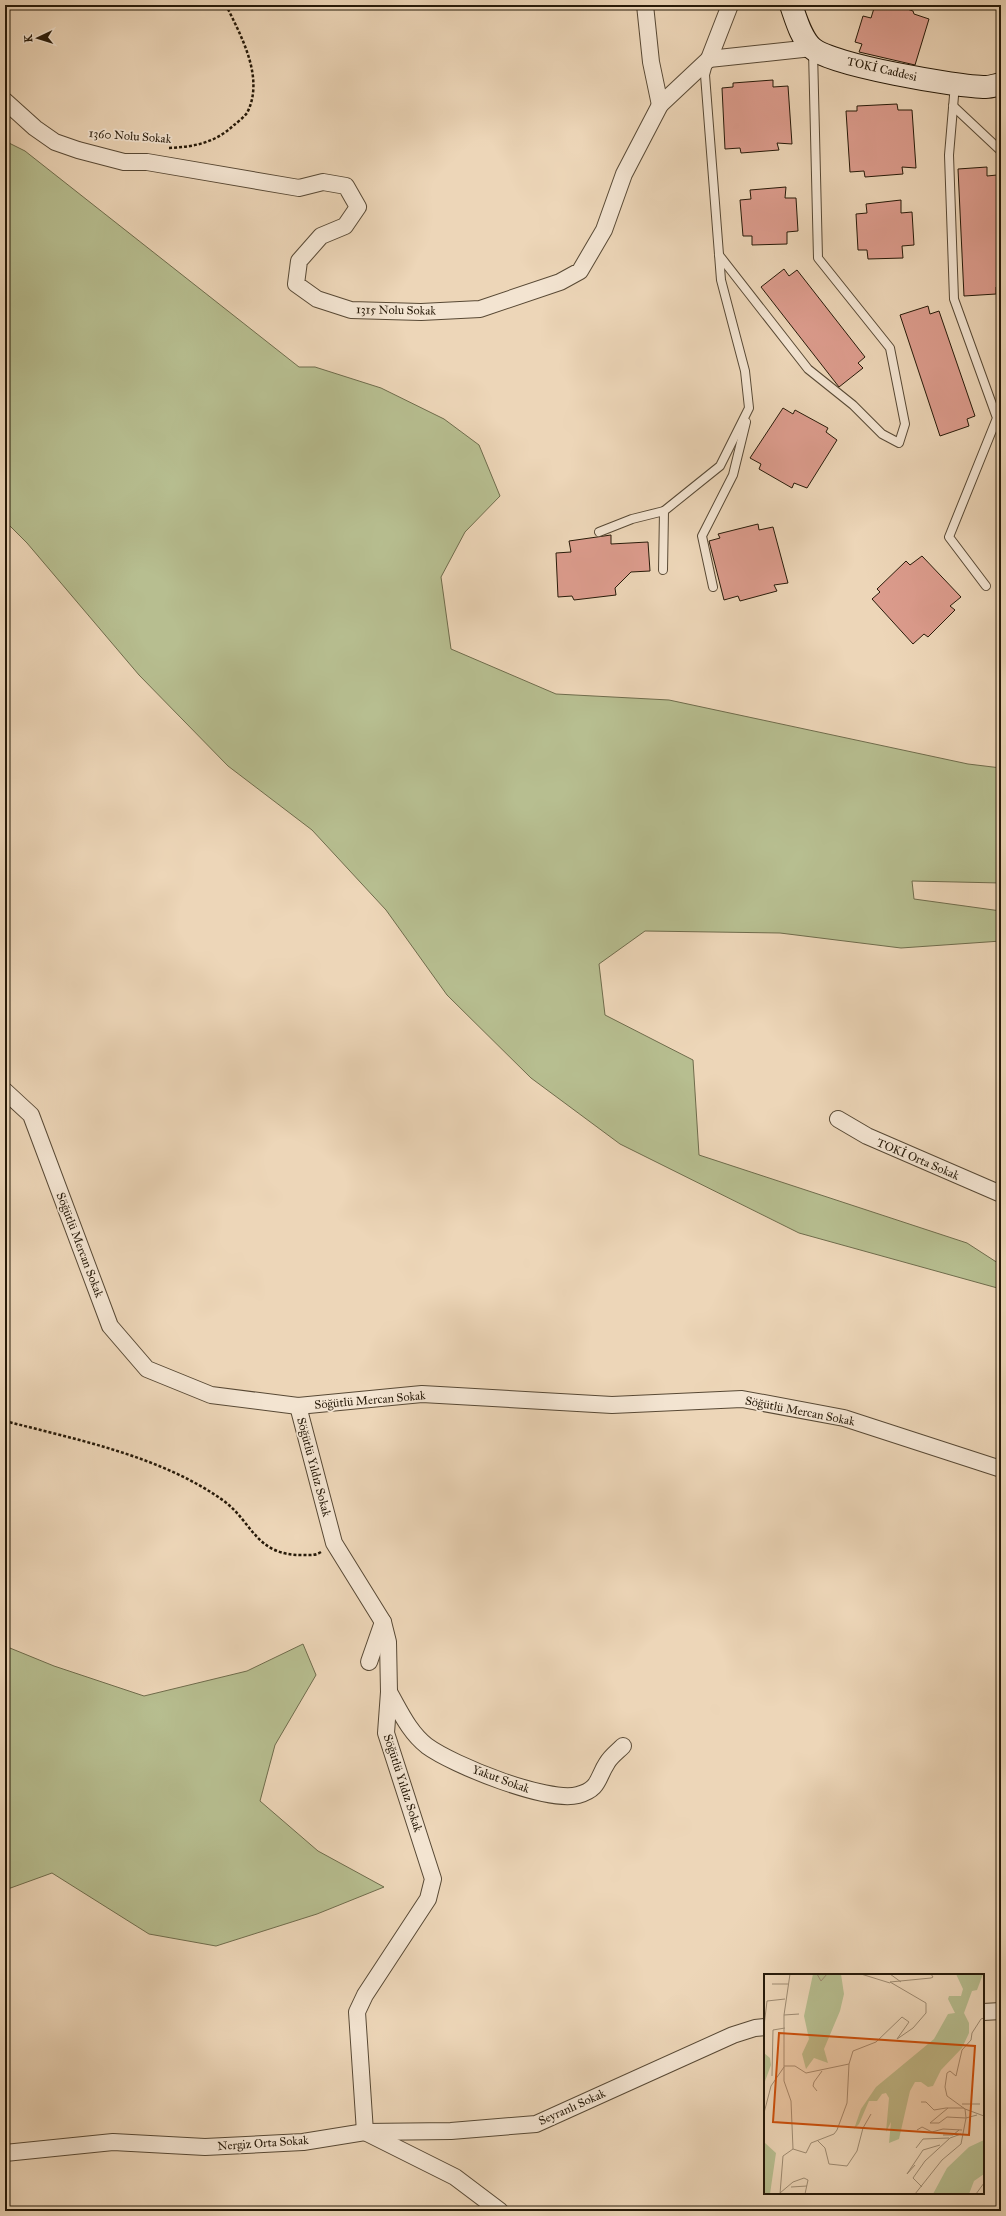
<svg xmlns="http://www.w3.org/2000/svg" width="1006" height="2216" viewBox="0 0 1006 2216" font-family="'IM FELL Great Primer',serif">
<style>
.green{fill:#b7be90;stroke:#6f6c4c}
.building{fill:#dc9c8d;stroke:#271a09}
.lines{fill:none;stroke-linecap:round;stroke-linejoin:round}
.lane-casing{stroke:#584935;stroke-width:10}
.street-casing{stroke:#584935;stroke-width:18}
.secondary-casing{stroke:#271a09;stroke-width:24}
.path{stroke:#271a09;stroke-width:2.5;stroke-dasharray:3 2;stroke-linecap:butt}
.lane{stroke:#f3e4d1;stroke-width:8}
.street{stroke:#f3e4d1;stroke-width:16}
.secondary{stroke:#f3e4d1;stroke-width:22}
.labels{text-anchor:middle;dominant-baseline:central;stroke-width:3.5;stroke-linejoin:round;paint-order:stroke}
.street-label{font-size:12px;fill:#271a09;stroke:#f3e4d1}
.inset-road{fill:none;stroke:#9e8b72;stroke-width:1}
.view{fill:#cb500c;fill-opacity:0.15;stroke:#cb500c;stroke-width:2}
.inset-edge{fill:none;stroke:#271a09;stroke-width:2}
</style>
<rect width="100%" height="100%" fill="#edd6b8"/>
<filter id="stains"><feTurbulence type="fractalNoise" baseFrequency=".005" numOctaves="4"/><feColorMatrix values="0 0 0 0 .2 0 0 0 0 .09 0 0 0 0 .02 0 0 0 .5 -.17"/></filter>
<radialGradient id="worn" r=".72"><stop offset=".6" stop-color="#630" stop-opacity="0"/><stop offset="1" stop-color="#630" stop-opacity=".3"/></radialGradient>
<g class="green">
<polygon points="5,141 25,151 299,367 315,367 381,388 444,419 479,445 500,496 465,532 441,577 451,649 556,694 669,700 968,764 1001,768 1001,883 912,881 914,899 1001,911 1001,941 901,948 780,933 645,931 599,964 605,1015 693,1060 699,1155 967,1243 1001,1265 1001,1289 799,1233 620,1144 531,1078 447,995 386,910 312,830 228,766 139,675 27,543 5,521"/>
<polygon points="303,1644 316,1675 275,1745 260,1801 318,1851 384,1887 317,1914 216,1946 149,1934 52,1873 5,1890 5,1646 54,1666 144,1696 247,1671"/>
</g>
<g class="building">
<polygon points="875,5 905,5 904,8 913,11 914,14 929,19 915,65 859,52 862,44 855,42 863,16 871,18"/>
<polygon points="773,80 773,87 788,86 792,144 777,143 779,150 741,153 740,148 725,149 722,88 733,87 733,83"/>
<polygon points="897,104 898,110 912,110 916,168 902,167 903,174 865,177 864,171 850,172 846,111 857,111 857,106"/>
<polygon points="987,167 987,176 997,175 1001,222 1001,286 996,287 996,294 964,296 958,169"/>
<polygon points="786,187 785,198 796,198 798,231 787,232 787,244 752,245 752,236 743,236 740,200 751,199 750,190"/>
<polygon points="901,200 901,213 912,212 914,245 902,246 903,258 868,259 867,250 858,250 856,214 867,213 866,204"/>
<polygon points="784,269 789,276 797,270 865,357 858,363 863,368 839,387 761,287"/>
<polygon points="928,306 930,314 939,311 975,416 967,419 969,426 940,436 900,315"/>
<polygon points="783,408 793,414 795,410 828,428 826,432 837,440 807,488 794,483 792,488 759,469 761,464 750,458"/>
<polygon points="758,524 759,530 773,527 788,583 774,585 777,591 740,601 738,596 724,600 709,541 720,538 718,534"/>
<polygon points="611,535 611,544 648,542 650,571 631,572 615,588 616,595 574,600 572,596 558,597 556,553 571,552 569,541"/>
<polygon points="922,556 961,597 950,606 955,610 928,637 924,634 913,644 872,599 880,592 877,589 906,561 910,565"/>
</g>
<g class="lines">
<defs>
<g id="lane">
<polyline points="955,84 949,155 954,299 997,418 949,537 986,586"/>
<polyline points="953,106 1001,151"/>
<polyline points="719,255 808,369 853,405 882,434 899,443 905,424 890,348 818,258 813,51"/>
<polyline points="599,532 632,519 664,511"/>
<polyline points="663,570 664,511 720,466 749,408 745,371 721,280 705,75 708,64"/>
<polyline points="713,587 702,536 733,475 746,422"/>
</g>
<g id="street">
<polyline points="645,5 651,62 660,105"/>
<polyline points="709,59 812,48"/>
<polyline points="5,101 35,128 55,142 78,150 124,162 147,162 299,188 323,182 346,186 358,207 345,226 321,236 299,261 296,284 317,299 351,310 421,312 480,309 560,282 580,271 604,230 624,174 660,105 709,59 730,5"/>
<polyline points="5,1091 31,1115 110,1326 147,1369 211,1395 298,1406 422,1394 612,1405 742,1399 844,1418 1001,1469"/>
<polyline points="838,1119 867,1136 1001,1194"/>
<polyline points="298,1406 334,1543 383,1622 388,1642 389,1692 386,1733 433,1879 428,1899 365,1995 357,2012 365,2132"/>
<polyline points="369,1662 383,1622"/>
<path d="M 389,1692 C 400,1711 409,1732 427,1746 C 453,1765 547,1803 578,1795 C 600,1789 597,1778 607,1763 C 610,1757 618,1751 623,1746"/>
<polyline points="983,2012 1001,2011"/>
<polyline points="367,2133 455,2177 500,2211"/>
<polyline points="5,2153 113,2142 205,2147 303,2142 365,2132 451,2131 536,2124 733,2035 755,2028 765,2027"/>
</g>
<path id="secondary" d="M 791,5 C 796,19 801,38 812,48 C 830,65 959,87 986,87 C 991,87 996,85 1001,84"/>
</defs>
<use href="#lane" class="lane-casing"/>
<use href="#street" class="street-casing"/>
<use href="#secondary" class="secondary-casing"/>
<g class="path">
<path d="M 169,148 C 193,147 215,143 234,125 C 238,122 244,117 247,113 C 265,78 241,36 226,5"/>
<path d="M 5,1421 C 78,1440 161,1456 224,1501 C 253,1523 256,1556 303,1555 C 309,1555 315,1556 321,1552"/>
</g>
<use href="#lane" class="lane"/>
<use href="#street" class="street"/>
<use href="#secondary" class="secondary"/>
</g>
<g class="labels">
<g class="street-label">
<text transform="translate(882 69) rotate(13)">TOKİ Caddesi</text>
<text transform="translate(130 136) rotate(4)">1360 Nolu Sokak</text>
<text transform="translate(396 310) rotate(1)">1315 Nolu Sokak</text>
<text transform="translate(918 1159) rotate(23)">TOKİ Orta Sokak</text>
<text transform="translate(80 1245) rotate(69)">Söğütlü Mercan Sokak</text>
<text transform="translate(370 1400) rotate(-5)">Söğütlü Mercan Sokak</text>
<text transform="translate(800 1411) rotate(11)">Söğütlü Mercan Sokak</text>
<text transform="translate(314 1467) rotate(75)">Söğütlü Yıldız Sokak</text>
<text transform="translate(501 1779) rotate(20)">Yakut Sokak</text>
<text transform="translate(403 1783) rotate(72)">Söğütlü Yıldız Sokak</text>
<text transform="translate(572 2107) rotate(-24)">Seyranlı Sokak</text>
<text transform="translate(263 2143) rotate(-4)">Nergiz Orta Sokak</text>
</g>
</g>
<g transform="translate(764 1974)">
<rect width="220" height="220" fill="#edd6b8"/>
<path d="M 49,0 L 77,0 L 80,20 L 76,37 L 60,75 L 64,89 L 50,84 L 42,95 L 38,80 L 45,65 L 40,42 ZM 192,0 L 219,0 L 213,16 L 208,17 L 200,39 L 205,49 L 205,59 L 198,74 L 177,96 L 169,112 L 164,113 L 157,108 L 151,108 L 146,117 L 135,165 L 125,169 L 127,148 L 122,158 L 125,124 L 122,119 L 118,120 L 113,127 L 105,127 L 95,150 L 90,155 L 97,135 L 112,113 L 170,65 L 184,40 L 191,39 L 184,25 L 185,22 L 197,22 L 199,15 ZM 0,79 L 6,84 L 7,91 L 0,110 ZM 220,166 L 220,200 L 210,207 L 205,220 L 169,220 L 183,194 L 205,173 ZM 1,169 L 12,179 L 6,220 L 0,220 Z" fill="#b7be90"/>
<path class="inset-road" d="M 26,0 L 20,41 L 20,107 L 27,127 L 29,175M 53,0 L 57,7 L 63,0M 97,0 L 126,9M 126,0 L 137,8M 8,10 L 24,10M 20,41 L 35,40M 220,44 L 217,45 L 208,59 L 207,66 L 198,76 L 192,102 L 186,97 L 183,99 L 181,113 L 183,122 L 201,135 L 220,142M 0,52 L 3,27 L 21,25M 20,92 L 31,92 L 42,99 L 85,90M 8,102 L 9,56 L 21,54M 53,117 L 49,112 L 50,108 L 58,97M 157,128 L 162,128 L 170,136 L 182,134 L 200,134 L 201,135 L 202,144 L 183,143 L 175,149 L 166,149 L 184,134M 198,130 L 216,130M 0,139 L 7,112 L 20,93M 153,156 L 158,153 L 168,158 L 179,155 L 198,156M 179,161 L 189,161 L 195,156M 53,166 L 61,174 L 65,190 L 83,192 L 93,177 L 99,154 L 107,140M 152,174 L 159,165 L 185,164M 143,200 L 159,176 L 176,171M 143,200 L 151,191M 27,213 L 43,212M 158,213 L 149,204 L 161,187 L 186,164 L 197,160M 16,219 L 29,208 L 40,204 L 44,206 L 41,220M 16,220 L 19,182 L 29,175 L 42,179 L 47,169 L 70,160 L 73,156 L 83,129 L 85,90 L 89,77 L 112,68 L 138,43 L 145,48 L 133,65 L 136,63 L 149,54 L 162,39 L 162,29 L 126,8 L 167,4 L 169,3 L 167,0M 151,220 L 178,186 L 197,170 L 202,144 L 213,141M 212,220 L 220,209"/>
<path class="view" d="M 15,59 L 211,72 L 205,161 L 9,148 Z"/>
<rect width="220" height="220" class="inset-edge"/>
</g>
<rect width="1006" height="2216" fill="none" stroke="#edd6b8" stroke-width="20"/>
<rect x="6" y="6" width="994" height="2204" fill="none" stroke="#271a09" stroke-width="2"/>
<rect x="10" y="10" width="986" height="2196" fill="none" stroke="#271a09"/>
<g transform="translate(38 38) rotate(266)" stroke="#f3e4d1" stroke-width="3" paint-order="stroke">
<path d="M0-3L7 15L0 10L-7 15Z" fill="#271a09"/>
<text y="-6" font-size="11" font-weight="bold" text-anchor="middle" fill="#271a09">K</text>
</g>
<rect width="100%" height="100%" filter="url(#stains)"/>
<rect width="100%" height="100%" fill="url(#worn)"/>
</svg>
